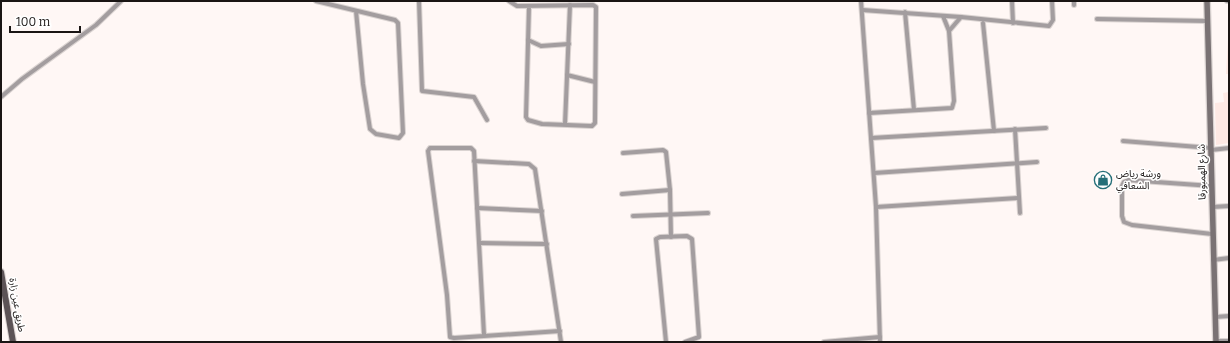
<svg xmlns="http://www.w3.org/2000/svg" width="1230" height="343" viewBox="0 0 1230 343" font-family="Bitter,'Noto Sans Arabic',serif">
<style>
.built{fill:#fee9e4}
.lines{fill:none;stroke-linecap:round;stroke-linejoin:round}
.street-casing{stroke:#dad3d1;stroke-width:6}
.secondary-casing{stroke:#dad3d1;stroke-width:8}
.primary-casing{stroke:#dad3d1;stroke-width:8}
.street{stroke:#a39d9f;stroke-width:4}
.secondary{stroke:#7a7274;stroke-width:5.5}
.primary{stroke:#5c5356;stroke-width:6}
.labels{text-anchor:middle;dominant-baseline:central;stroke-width:3;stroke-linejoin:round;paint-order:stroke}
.street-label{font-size:10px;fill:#1a1514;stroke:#fff}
.poi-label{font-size:10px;fill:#1a1514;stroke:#fff;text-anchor:start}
</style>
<rect width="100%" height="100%" fill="#fff7f5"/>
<g class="built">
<polygon points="1228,40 1229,40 1229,74 1226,74"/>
<polygon points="1229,92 1229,143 1216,145 1215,103 1224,102 1223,93"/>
</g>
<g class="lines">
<defs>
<g id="street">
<polyline points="316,1 395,20 398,23 403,133 399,138 376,134 370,129 363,84 356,11"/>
<polyline points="419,1 422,91 474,97 487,120"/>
<polyline points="509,1 517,6 593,5 596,7 595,123 592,126 542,124 528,120 526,117 529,6"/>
<polyline points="861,1 876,207 880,342"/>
<polyline points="1012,1 1013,23"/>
<polyline points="1074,1 1074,5"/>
<polyline points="1227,1 1229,1"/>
<polyline points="862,10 961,17 1049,26 1053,20 1052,1"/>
<polyline points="905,12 914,110"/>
<polyline points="1097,19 1207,21"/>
<polyline points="983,23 994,131"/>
<polyline points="949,31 961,17"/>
<polyline points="528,40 541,46 569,44"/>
<polyline points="567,75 595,82"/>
<polyline points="1,97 22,79 96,25 121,1"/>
<polyline points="869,113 952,108 954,101 949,31 943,16"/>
<polyline points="565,124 570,5"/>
<polyline points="1015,129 1020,213"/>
<polyline points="871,138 1046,128"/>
<polyline points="1123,141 1211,148"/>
<polyline points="1211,150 1229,148"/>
<polyline points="623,153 663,150 666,152 670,190 671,237"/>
<polyline points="474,161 529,164 535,169 561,342"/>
<polyline points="874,173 1037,162"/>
<polyline points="1212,186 1128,180 1124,182 1122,186 1122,216 1124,222 1132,225 1212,234"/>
<polyline points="622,194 670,190"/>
<polyline points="876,207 1019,198"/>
<polyline points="1212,207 1229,206"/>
<polyline points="477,208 542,211"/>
<polyline points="633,216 708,213"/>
<polyline points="480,243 547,244"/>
<polyline points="1213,260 1229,258"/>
<polyline points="1215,317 1229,316"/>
<polyline points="484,335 474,151 471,148 430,148 428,151 447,295 450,337 454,338 560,331"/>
<polyline points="1216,341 1229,341"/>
<polyline points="666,342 656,239 660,237 687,236 692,239 699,337 685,342"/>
<polyline points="824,342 880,337"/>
</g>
<polyline id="secondary" points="1207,1 1216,342"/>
<polyline id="primary" points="1,272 13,342"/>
</defs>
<use href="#street" class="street-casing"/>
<use href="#secondary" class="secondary-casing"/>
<use href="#primary" class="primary-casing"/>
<use href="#street" class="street"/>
<use href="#secondary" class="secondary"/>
<use href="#primary" class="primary"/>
</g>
<defs>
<symbol id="shop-ring" viewBox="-11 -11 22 22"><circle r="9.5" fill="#fff" stroke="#266f78" stroke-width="1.5"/><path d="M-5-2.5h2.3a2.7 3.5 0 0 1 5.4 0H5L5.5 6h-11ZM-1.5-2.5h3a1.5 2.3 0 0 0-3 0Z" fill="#266f78"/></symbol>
</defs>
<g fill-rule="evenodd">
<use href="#shop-ring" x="1093" y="170" width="20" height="20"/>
</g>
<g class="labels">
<g class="street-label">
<text transform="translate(1202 172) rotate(-91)">شارع الهمبورقا</text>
<text transform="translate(17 305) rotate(80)">طريق عين زارة</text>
</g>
<g class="poi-label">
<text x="1116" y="174">ورشة رياض<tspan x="1116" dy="12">الشعافي</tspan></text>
</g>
</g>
<rect width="1230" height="343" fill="none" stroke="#1a1514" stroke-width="4"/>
<path d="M10 26v6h70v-6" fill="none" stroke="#1a1514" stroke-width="2"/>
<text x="16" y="26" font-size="12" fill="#1a1514" stroke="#ffffff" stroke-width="3" paint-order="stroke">100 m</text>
</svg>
